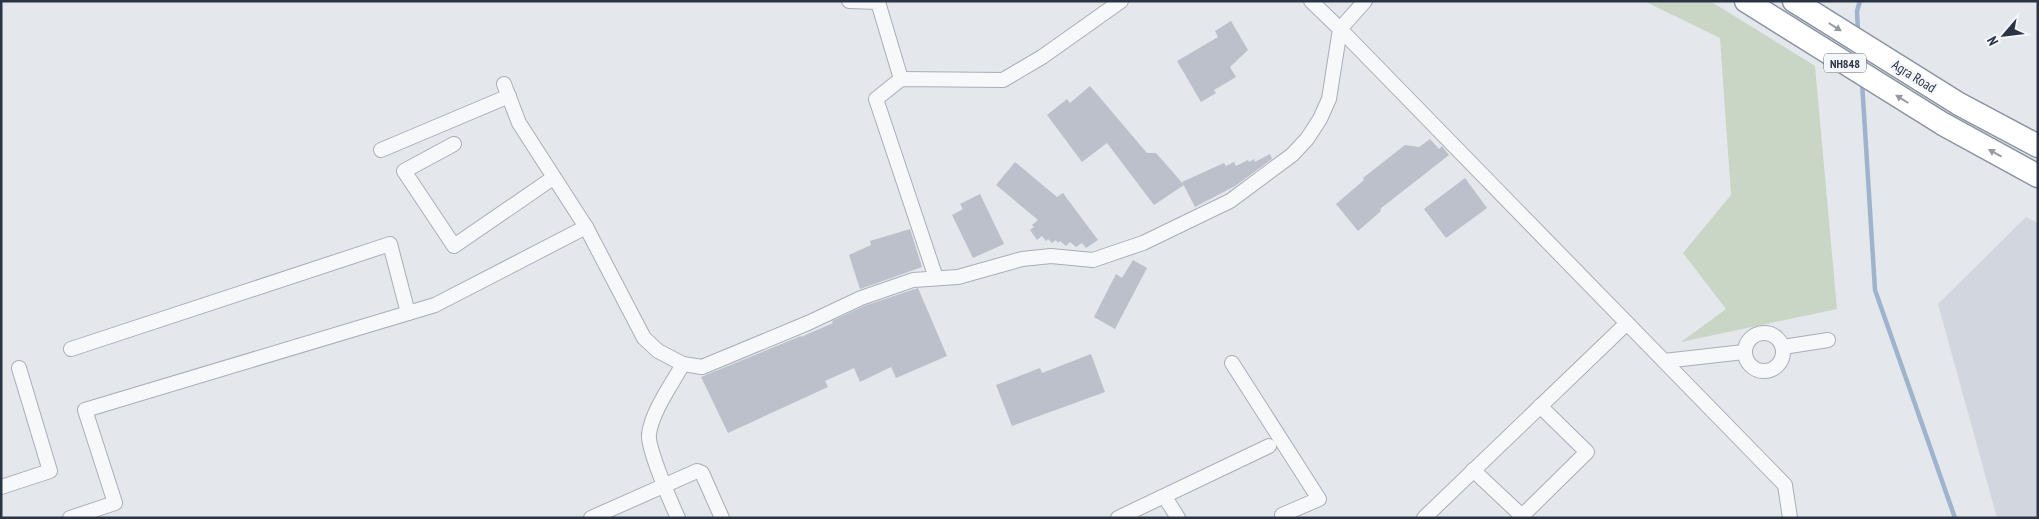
<svg xmlns="http://www.w3.org/2000/svg" width="2039" height="519" viewBox="0 0 2039 519" font-family="'PT Sans Narrow',sans-serif">
<style>
.built{fill:#d2d6de}
.green{fill:#c9d6c5}
.lines{fill:none;stroke-linecap:round;stroke-linejoin:round}
.stream{stroke:#9fb4cc;stroke-width:4.5}
.building{fill:#bbc0ca}
.minor-casing{stroke:#a9aeb7;stroke-width:16}
.trunk-casing{stroke:#8b94a3;stroke-width:25}
.minor{stroke:#f7f8fa;stroke-width:14}
.trunk{stroke:#fff;stroke-width:22}
.oneway{fill:#959aa2}
.labels{text-anchor:middle;dominant-baseline:central;stroke-width:5;stroke-linejoin:round;paint-order:stroke}
.shield{fill:#f4f6f9;stroke:#676e7b;stroke-width:1}
.shield-label{font-size:12px;font-weight:bold;fill:#2b3445}
.street-label{font-size:14px;fill:#2b3445;stroke:#f4f6f9}
</style>
<rect width="100%" height="100%" fill="#e4e7ec"/>
<polygon class="built" points="2026,217 2038,223 2038,518 1997,518 1938,304"/>
<polygon class="green" points="1644,1 1710,1 1815,66 1837,309 1681,342 1726,309 1683,253 1731,195 1720,38"/>
<g class="lines">
<g class="stream">
<polyline points="1858,32 1857,11 1860,1"/>
<polyline points="1862,82 1875,290 1955,518"/>
</g>
</g>
<g class="building">
<polygon points="1231,21 1248,50 1230,67 1236,77 1214,90 1216,93 1201,102 1177,61 1218,37 1215,31"/>
<polygon points="1090,86 1147,153 1156,153 1184,185 1154,205 1107,143 1082,162 1047,115 1067,99 1070,103"/>
<polygon points="1430,139 1439,149 1442,146 1449,155 1380,209 1381,211 1358,231 1336,204 1364,180 1363,178 1405,145 1419,147"/>
<polygon points="1270,154 1272,159 1235,186 1195,207 1182,182 1224,163 1226,166 1234,162 1236,166 1248,160 1249,162 1254,159 1255,162"/>
<polygon points="1015,162 1057,197 1063,193 1098,240 1086,248 1082,243 1076,247 1070,242 1066,246 1060,241 1058,243 1056,240 1052,243 1048,239 1046,241 1042,236 1037,240 1030,230 1034,227 1032,225 1038,220 996,185"/>
<polygon points="1465,178 1487,208 1446,238 1424,209"/>
<polygon points="980,194 1004,244 973,258 952,215 963,209 960,204"/>
<polygon points="910,229 922,267 860,289 849,255 871,245 870,241"/>
<polygon points="1133,260 1147,268 1115,329 1094,317 1116,274 1122,278"/>
<polygon points="918,288 947,356 896,378 891,367 860,382 854,368 825,381 828,387 728,433 701,377 801,336 801,337 833,323 832,321 864,306"/>
<polygon points="1091,354 1105,392 1012,426 996,385 1040,368 1042,373"/>
</g>
<g class="lines">
<defs>
<g id="minor">
<polyline points="849,1 878,2 901,79"/>
<polyline points="1365,1 1340,29 1785,485 1790,518"/>
<polyline points="504,84 519,123 586,227 644,338 658,351 683,364 702,367 808,323 861,298 913,280 958,277 1022,259 1051,256 1093,260 1143,243 1230,201 1292,155 1307,139 1320,119 1329,99 1340,29 1311,1"/>
<polyline points="454,144 404,171 454,246 553,178"/>
<polyline points="381,150 509,96"/>
<polyline points="936,278 876,99 901,79 1003,80 1042,57 1121,1"/>
<circle cx="1764" cy="352" r="19"/>
<polyline points="1783,347 1828,340"/>
<polyline points="71,349 390,244 408,313"/>
<polyline points="1664,361 1744,352"/>
<polyline points="1232,363 1319,499 1282,515"/>
<polyline points="1473,470 1522,516 1587,452 1540,406"/>
<polyline points="1,487 50,471 19,368"/>
<polyline points="1165,497 1178,518"/>
<polyline points="70,518 115,503 85,410 435,305 586,227"/>
<polyline points="591,518 697,471 702,473 722,518"/>
<path d="M 678,518 C 671,503 647,447 649,434 C 652,411 672,384 683,364"/>
<polyline points="1118,518 1269,446"/>
<polyline points="1424,518 1627,323"/>
</g>
<g id="trunk">
<polyline points="1746,1 1943,124 2038,176"/>
<polyline points="1794,1 1959,104 2038,146"/>
</g>
</defs>
<use href="#minor" class="minor-casing"/>
<use href="#trunk" class="trunk-casing"/>
<use href="#minor" class="minor"/>
<use href="#trunk" class="trunk"/>
</g>
<defs><path id="oneway-solid" d="M-6-.8H1V-3.2L6.5 0L1 3.2V.8H-6Z" transform="scale(1.25)"/></defs>
<g class="oneway">
<use href="#oneway-solid" transform="translate(1835 27) rotate(32)"/>
<use href="#oneway-solid" transform="translate(1902 99) rotate(-148)"/>
<use href="#oneway-solid" transform="translate(1995 153) rotate(-151)"/>
</g>
<g class="labels">
<rect class="shield" x="1824" y="53.5" width="42" height="19" rx="4"/>
<g class="shield-label">
<text x="1845" y="63">NH848</text>
</g>
<g class="street-label">
<text transform="translate(1914 76) rotate(32)">Agra Road</text>
</g>
</g>
<rect width="2039" height="519" fill="none" stroke="#2b3445" stroke-width="5"/>
<g transform="translate(2004 35) rotate(242)" stroke="#f4f6f9" stroke-width="4" paint-order="stroke">
<path d="M0-4L9 19L0 12L-9 19Z" fill="#2b3445"/>
<text y="-8" font-size="14" font-weight="bold" text-anchor="middle" fill="#2b3445">N</text>
</g>
</svg>
